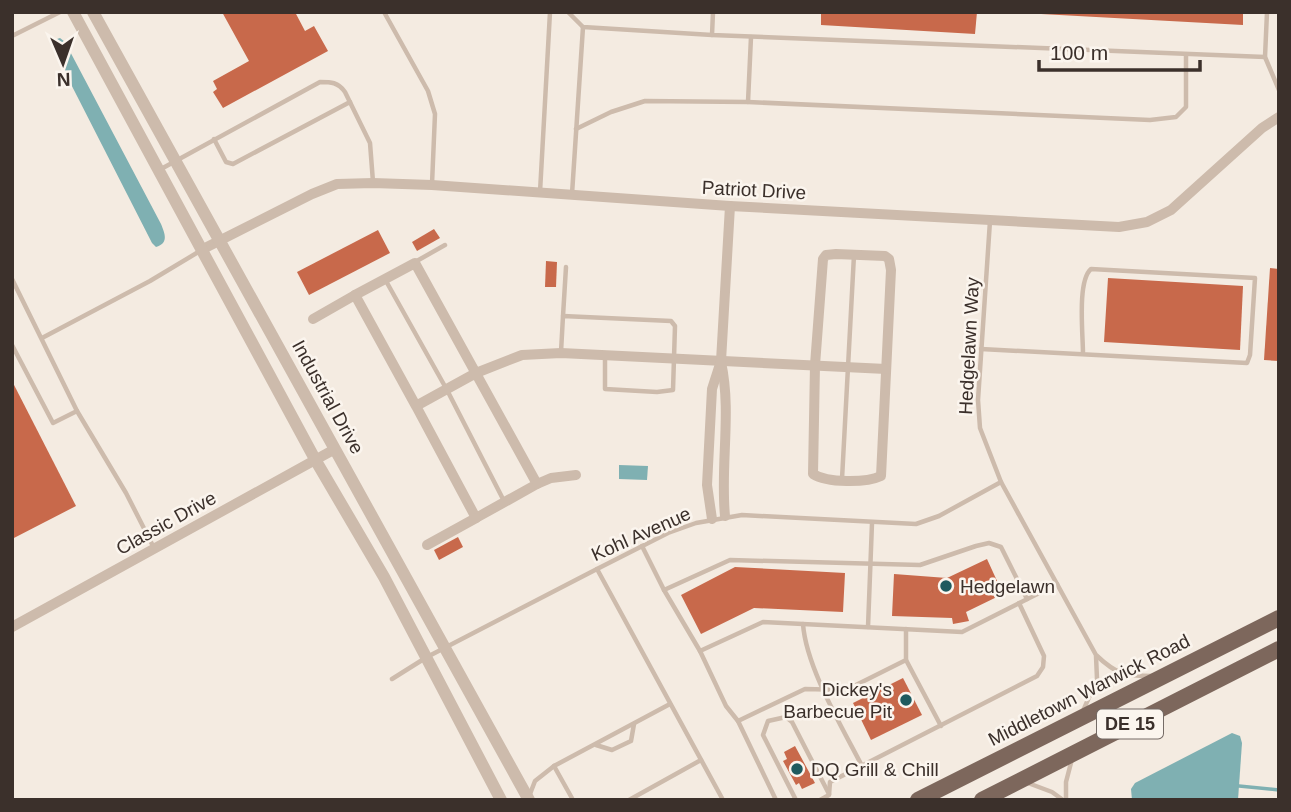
<svg xmlns="http://www.w3.org/2000/svg" width="1291" height="812" viewBox="0 0 1291 812" font-family="Helvetica,sans-serif">
<style>
.water{fill:#7fb0b2}
.lines{fill:none;stroke-linecap:round;stroke-linejoin:round}
.stream{stroke:#7fb0b2;stroke-width:3.5}
.building{fill:#c8694b}
.service{stroke:#cdbbac;stroke-width:4.5}
.minor{stroke:#cdbbac;stroke-width:10}
.tertiary{stroke:#cdbbac;stroke-width:12}
.primary{stroke:#7d675c;stroke-width:16}
.poi-dot{fill:#1f5a5e;stroke:#fbf5ee;stroke-width:2.5}
.labels{text-anchor:middle;dominant-baseline:central;stroke-width:5;stroke-linejoin:round;paint-order:stroke}
.shield{fill:#fbf5ee;stroke:#756b66;stroke-width:2}
.shield-label{font-size:18px;font-weight:bold;fill:#3b302b}
.street-label{font-size:19px;fill:#3b302b;stroke:#fbf5ee}
.poi-label{font-size:19px;fill:#3b302b;stroke:#fbf5ee;text-anchor:start}
</style>
<rect width="100%" height="100%" fill="#f4ebe1"/>
<g class="water">
<path d="M 60,38 L 65,42 L 161,224 C 165,234 169,243 156,247 L 152,243 L 52,47 L 54,40 Z"/>
<polygon points="619,465 648,466 647,480 619,479"/>
<polygon points="1232,733 1240,736 1242,743 1238,800 1132,800 1131,789 1135,783"/>
</g>
<g class="lines">
<polyline class="stream" points="1239,786 1279,790"/>
</g>
<g class="building">
<polygon points="222,12 295,12 305,31 314,26 328,51 223,108 213,92 217,89 213,81 249,61"/>
<polygon points="821,12 977,12 975,34 821,25"/>
<polygon points="1041,12 1243,12 1243,25 1041,14"/>
<polygon points="434,229 440,238 417,251 412,242"/>
<polygon points="378,230 390,253 309,295 297,272"/>
<polygon points="546,261 557,262 556,287 545,287"/>
<polygon points="1270,268 1279,269 1279,361 1264,360"/>
<polygon points="1108,278 1243,286 1240,350 1104,342"/>
<polygon points="12,381 76,506 12,539"/>
<polygon points="458,537 463,547 439,560 434,550"/>
<polygon points="987,559 1003,594 966,612 969,621 953,624 952,618 892,616 894,574 947,578"/>
<polygon points="735,567 845,573 843,612 754,608 701,634 681,595"/>
<polygon points="903,678 922,715 871,740 853,703"/>
<polygon points="795,746 815,783 802,789 799,783 796,785 783,761 787,759 784,752"/>
</g>
<g class="lines">
<g class="service">
<polyline points="384,12 428,91 435,114 432,184"/>
<polyline points="568,12 583,27 712,35 1265,57"/>
<polyline points="1267,12 1265,57 1279,90"/>
<polyline points="712,35 713,12"/>
<polyline points="12,36 60,12"/>
<polyline points="748,102 751,37"/>
<polyline points="576,129 611,112 645,101 748,102 1150,120 1176,117 1186,107 1186,55"/>
<polyline points="214,139 226,162 233,164 350,102"/>
<path d="M 161,169 L 320,82 C 331,82 338,82 345,92 L 370,143 L 373,182"/>
<polyline points="540,192 550,12"/>
<polyline points="572,194 583,27"/>
<path d="M 990,221 L 978,400 L 980,428 L 1001,482 L 1096,655 C 1117,675 1125,676 1153,676"/>
<polyline points="415,262 445,245"/>
<polyline points="12,279 77,411 126,493 154,548"/>
<polyline points="386,281 447,390 504,501"/>
<polyline points="563,316 566,267"/>
<polyline points="42,338 150,281 200,251"/>
<polyline points="12,345 53,423 77,411"/>
<path d="M 981,349 L 1247,363 L 1250,355 L 1255,278 L 1091,269 C 1077,281 1083,334 1083,354"/>
<polyline points="561,352 563,316 671,321 675,326 673,390 657,392 605,389 605,356"/>
<polyline points="842,479 854,255"/>
<polyline points="642,546 664,590 700,651 763,622 962,632 1057,584"/>
<polyline points="597,569 723,800"/>
<polyline points="664,590 730,560 920,565 976,546 989,543 1001,547 1027,599"/>
<path d="M 803,624 C 806,667 842,727 862,766"/>
<polyline points="868,627 872,523"/>
<polyline points="700,651 726,706 738,721 776,800"/>
<polyline points="906,660 941,726"/>
<polyline points="392,679 427,657 597,569 668,533 696,523 742,515 916,524 939,516 1001,482"/>
<polyline points="1083,711 1097,679 1096,656"/>
<polyline points="738,721 805,689 846,690 906,660 906,629"/>
<polyline points="596,745 612,750 631,741 634,724"/>
<polyline points="1028,783 1052,792 1063,800"/>
<polyline points="530,794 535,781 554,766"/>
<polyline points="573,800 554,766 670,704"/>
<polyline points="629,800 701,760"/>
<polyline points="796,800 763,735 768,721 786,717 792,722 829,794"/>
<polyline points="820,800 829,795 830,782 1037,676 1043,667 1044,656 1019,603"/>
<polyline points="1066,800 1066,782 1072,759"/>
</g>
<g class="minor">
<polyline points="203,249 312,194 337,184 373,183 432,185 730,206 1119,227 1147,222 1171,210 1262,128 1279,117"/>
<path d="M 836,254 L 885,256 L 889,259 L 891,270 L 881,476 C 866,483 827,483 813,474 L 815,365 L 823,259 L 826,255 Z"/>
<polyline points="313,319 355,295"/>
<path d="M 721,362 C 732,412 720,465 725,516"/>
<polyline points="416,406 355,295 415,263 537,484 476,518 416,406 476,373 522,355 561,353 886,369"/>
<polyline points="537,484 551,478 576,475"/>
<polyline points="712,519 707,485 712,389 721,361 730,206"/>
<polyline points="427,545 476,518"/>
<polyline points="12,627 335,449"/>
</g>
<g class="tertiary">
<polyline points="73,12 316,461 384,577 501,800"/>
<polyline points="93,12 529,800"/>
</g>
<g class="primary">
<polyline points="918,800 1279,618"/>
<polyline points="982,800 1279,649"/>
</g>
</g>
<g class="poi-dot">
<circle cx="946" cy="586" r="7"/>
<circle cx="906" cy="700" r="7"/>
<circle cx="797" cy="769" r="7"/>
</g>
<g class="labels">
<rect class="shield" x="1097" y="709.5" width="66" height="29" rx="5"/>
<g class="shield-label">
<text x="1130" y="724">DE 15</text>
</g>
<g class="street-label">
<text transform="translate(754 190) rotate(3)">Patriot Drive</text>
<text transform="translate(969 346) rotate(-87)">Hedgelawn Way</text>
<text transform="translate(328 397) rotate(61)">Industrial Drive</text>
<text transform="translate(166 523) rotate(-29)">Classic Drive</text>
<text transform="translate(641 534) rotate(-24)">Kohl Avenue</text>
<text transform="translate(1089 690) rotate(-27)">Middletown Warwick Road</text>
</g>
<g class="poi-label">
<text x="960" y="586">Hedgelawn</text>
<text x="892" y="689" text-anchor="end">Dickey's<tspan x="892" dy="22">Barbecue Pit</tspan></text>
<text x="811" y="769">DQ Grill &amp; Chill</text>
</g>
</g>
<rect width="1291" height="812" fill="none" stroke="#3b302b" stroke-width="28"/>
<g transform="translate(63 63) rotate(178)" stroke="#fbf5ee" stroke-width="5" paint-order="stroke">
<path d="M0-5L12 26L0 18L-12 26Z" fill="#3b302b"/>
<text y="-10" font-size="19" font-weight="bold" text-anchor="middle" fill="#3b302b">N</text>
</g>
<path d="M1039 60v10h161v-10" fill="none" stroke="#3b302b" stroke-width="3.5"/>
<text x="1050" y="60" font-size="21" fill="#3b302b" stroke="#fbf5ee" stroke-width="5" paint-order="stroke">100 m</text>
</svg>
